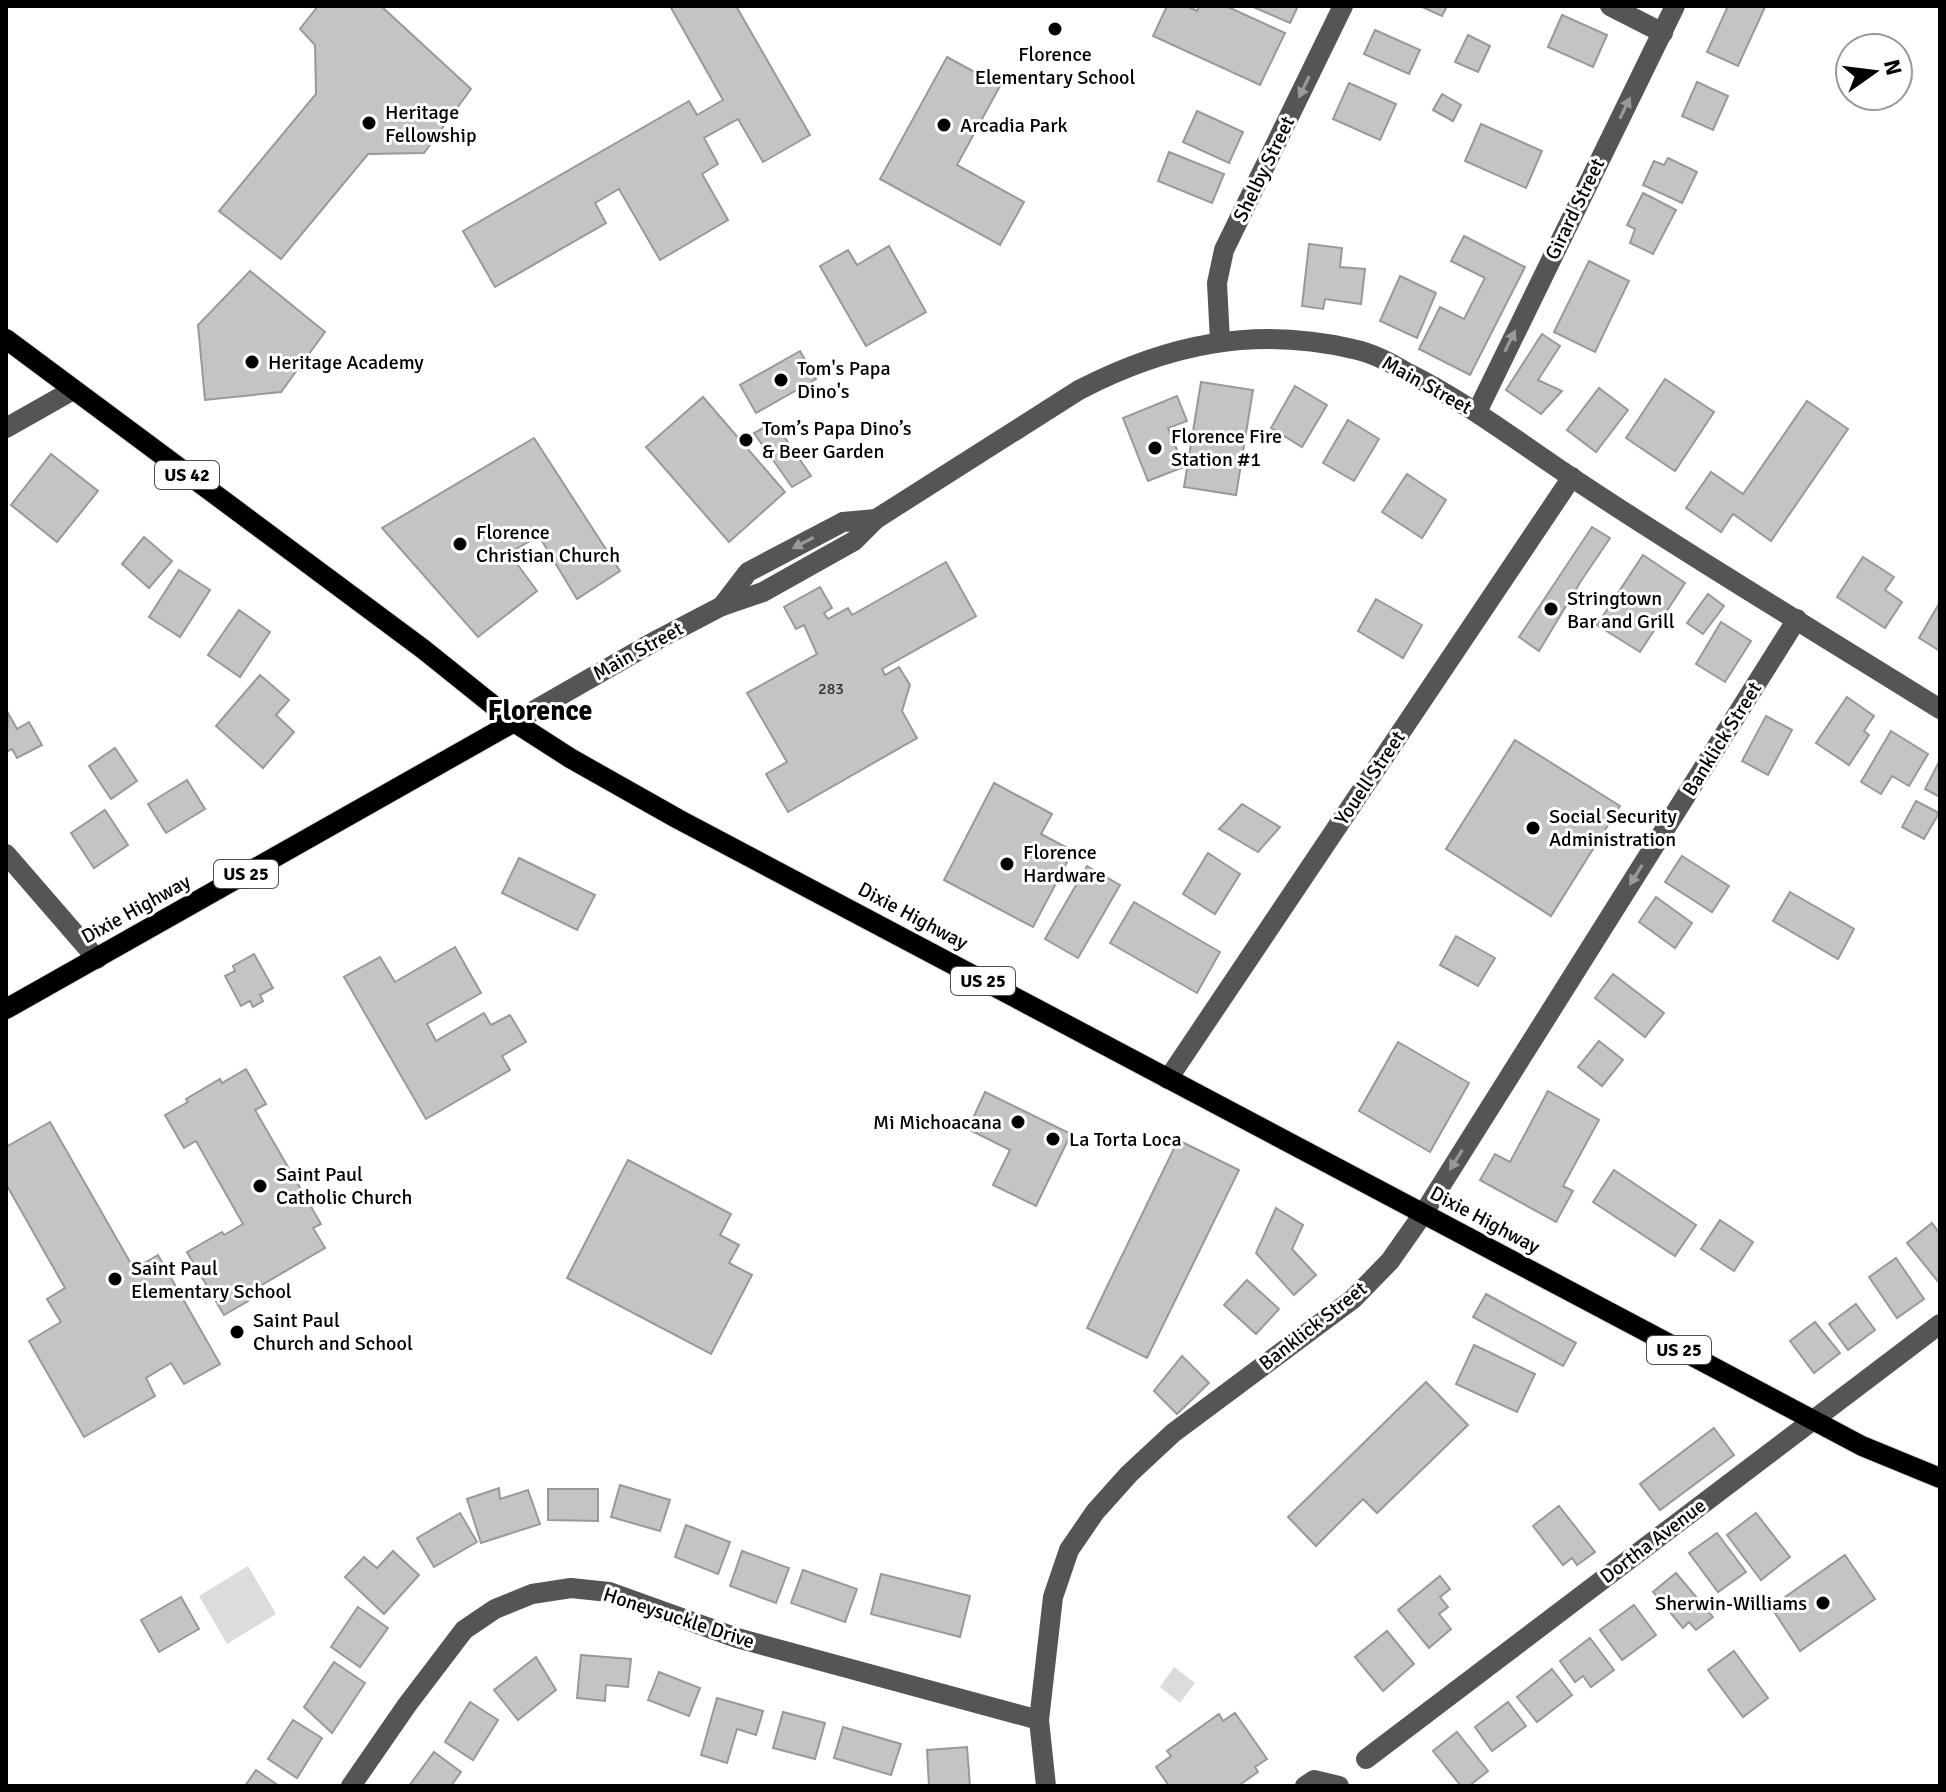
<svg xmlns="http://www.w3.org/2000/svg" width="1946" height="1792" viewBox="0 0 1946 1792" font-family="Signika,sans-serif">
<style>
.green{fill:#dcdcdc}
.building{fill:#c4c4c4;stroke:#999;stroke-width:2}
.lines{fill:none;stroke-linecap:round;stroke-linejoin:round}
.major-casing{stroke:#dbdbdb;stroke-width:22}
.minor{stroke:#555;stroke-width:20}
.major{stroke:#000;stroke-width:20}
.oneway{fill:#999}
.poi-dot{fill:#000;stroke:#fff;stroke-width:3}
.labels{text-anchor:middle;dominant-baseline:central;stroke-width:6;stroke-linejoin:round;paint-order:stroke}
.number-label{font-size:16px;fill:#313131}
.shield{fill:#fff;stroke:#4c4c4c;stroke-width:2}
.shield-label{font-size:18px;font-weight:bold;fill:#000}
.poi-label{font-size:20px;fill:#000;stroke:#fff;text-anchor:start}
.street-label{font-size:20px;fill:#000;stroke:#fff}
.district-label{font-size:28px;font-weight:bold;fill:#000;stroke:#fff}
</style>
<rect width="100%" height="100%" fill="#fff"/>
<g class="green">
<polygon points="248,1566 276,1614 227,1644 199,1596"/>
<polygon points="1174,1667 1195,1683 1180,1703 1160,1687"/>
</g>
<g class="building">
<polygon points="318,6 381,6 471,89 424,153 368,154 281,259 219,211 316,94 315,45 300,29"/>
<polygon points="670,6 736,6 810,135 763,162 738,119 704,138 718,164 702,174 728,220 660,260 619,189 595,203 606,223 495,287 463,231 689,101 697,115 723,100"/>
<polygon points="1167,6 1187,6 1197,11 1199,6 1226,6 1285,33 1260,85 1153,36"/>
<polygon points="1251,6 1298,6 1290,23"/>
<polygon points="1420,6 1447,6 1442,16"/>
<polygon points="1728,6 1765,7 1738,66 1707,52"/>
<polygon points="1562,15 1607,35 1593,67 1548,47"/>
<polygon points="1375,30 1420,50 1409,74 1364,54"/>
<polygon points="1468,35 1490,46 1478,72 1455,62"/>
<polygon points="947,57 1000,86 957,165 1024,202 1000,245 880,179"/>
<polygon points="1697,82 1728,96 1713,130 1682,116"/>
<polygon points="1349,83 1396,104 1380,140 1333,119"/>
<polygon points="1442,94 1461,105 1453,121 1433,110"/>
<polygon points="1197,111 1243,132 1229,163 1183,142"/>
<polygon points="1481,124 1542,151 1526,188 1465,161"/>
<polygon points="1169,152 1224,174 1212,203 1158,181"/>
<polygon points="1668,158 1697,172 1682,203 1643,185 1654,161 1664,165"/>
<polygon points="1643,193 1676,210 1653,254 1630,243 1635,229 1627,225"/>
<polygon points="1464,236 1525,267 1470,375 1419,349 1440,307 1464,319 1485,278 1451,261"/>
<polygon points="1309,244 1342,248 1340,267 1365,269 1361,304 1325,299 1323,309 1302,306"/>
<polygon points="889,246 926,312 866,346 820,266 848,250 857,265"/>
<polygon points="1589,261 1629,281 1595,352 1554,332"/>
<polygon points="250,271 325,332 281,392 205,400 198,325"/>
<polygon points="1400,276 1436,293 1417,338 1380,321"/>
<polygon points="1542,334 1560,346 1538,380 1562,391 1541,414 1506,390"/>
<polygon points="800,351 816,379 811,382 815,389 808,393 804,386 756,413 740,385"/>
<polygon points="1665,379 1714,412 1675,471 1626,438"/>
<polygon points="1201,382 1253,390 1236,495 1184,487"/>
<polygon points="1295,386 1327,405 1302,447 1271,428"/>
<polygon points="1599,388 1628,410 1596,452 1567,430"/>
<polygon points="1177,396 1187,421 1168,428 1184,467 1148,481 1123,418"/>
<polygon points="703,397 785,492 729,542 646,447"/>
<polygon points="1807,401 1848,429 1771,541 1733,514 1721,532 1686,508 1711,472 1743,494"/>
<polygon points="1348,420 1379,439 1354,481 1323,463"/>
<polygon points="774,422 811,476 792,487 754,433"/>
<polygon points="534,438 620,571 577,599 539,536 509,553 537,591 478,637 382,528"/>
<polygon points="51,454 98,491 57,542 11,505"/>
<polygon points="1407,474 1446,500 1422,538 1382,512"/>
<polygon points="1592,527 1610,538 1581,581 1539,651 1519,637"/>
<polygon points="144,537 172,561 149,588 122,564"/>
<polygon points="1643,555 1685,583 1640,652 1597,625"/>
<polygon points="1863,557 1894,577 1885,590 1902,602 1885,628 1837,597"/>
<polygon points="946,562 976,616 882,669 885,675 899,667 910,685 902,711 917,738 788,812 766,774 787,762 747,693 817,654 804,625 796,629 784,607 820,587 832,608 824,613 828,619 848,608 852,615"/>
<polygon points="179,570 210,590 180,637 149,617"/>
<polygon points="1708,594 1724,606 1703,634 1687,623"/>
<polygon points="1376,599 1422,625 1403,658 1358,631"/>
<polygon points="1940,602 1940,651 1919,638"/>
<polygon points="239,610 270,632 240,677 208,655"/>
<polygon points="1721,622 1751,641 1725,682 1696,664"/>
<polygon points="260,675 289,700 276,715 294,732 263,768 216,726"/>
<polygon points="1847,697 1874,716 1864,731 1869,735 1849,765 1816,743"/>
<polygon points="8,713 17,729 29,722 42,745 17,758 12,749 6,752"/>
<polygon points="1766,716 1792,730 1768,775 1742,761"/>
<polygon points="1891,731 1928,754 1909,786 1892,776 1881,794 1861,782"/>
<polygon points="1515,740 1620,806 1551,916 1446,849"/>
<polygon points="115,748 137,781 111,799 89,766"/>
<polygon points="1940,760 1940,797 1925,789"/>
<polygon points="187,780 205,809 166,833 148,804"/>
<polygon points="994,783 1052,814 1041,834 1073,851 1033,927 944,880"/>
<polygon points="1916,801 1939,813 1924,839 1902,827"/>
<polygon points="1242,804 1280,827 1258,852 1219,829"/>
<polygon points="105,810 128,845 94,868 71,833"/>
<polygon points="1208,853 1240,874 1215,914 1183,894"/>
<polygon points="1682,856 1729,886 1712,912 1665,882"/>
<polygon points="519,858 595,895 577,930 502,893"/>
<polygon points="1087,866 1120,885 1078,958 1045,939"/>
<polygon points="1790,892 1854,929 1838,959 1773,921"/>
<polygon points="1656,897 1692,923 1675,948 1639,922"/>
<polygon points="1134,902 1220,952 1197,993 1110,943"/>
<polygon points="1456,936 1495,958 1478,986 1440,965"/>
<polygon points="455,947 481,993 427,1024 436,1041 484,1013 491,1025 510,1015 526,1042 502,1056 510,1070 426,1119 344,977 380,957 395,982"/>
<polygon points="254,954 273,988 260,995 263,1001 253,1007 250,1001 241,1006 225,976 235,971 233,966"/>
<polygon points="1613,974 1664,1013 1645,1037 1595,998"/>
<polygon points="1599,1041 1623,1060 1602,1086 1578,1067"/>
<polygon points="1398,1042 1469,1083 1430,1152 1359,1111"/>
<polygon points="246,1069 266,1104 255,1110 321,1224 313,1228 325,1248 255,1289 259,1295 224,1315 187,1252 222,1232 224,1235 243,1224 196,1141 184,1148 165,1115 188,1102 186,1099 220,1079 222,1083"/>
<polygon points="1548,1091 1599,1120 1563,1186 1573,1191 1556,1222 1480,1180 1495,1154 1510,1162"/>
<polygon points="985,1092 1071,1134 1036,1206 993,1185 1010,1150 968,1129"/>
<polygon points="50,1122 134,1269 158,1255 220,1364 184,1384 171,1363 146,1378 155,1396 84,1437 29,1341 61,1322 47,1299 65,1288 6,1184 6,1147"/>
<polygon points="1178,1140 1239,1170 1147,1358 1087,1328"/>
<polygon points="628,1160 731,1214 720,1235 739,1245 729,1263 752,1275 711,1354 567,1278"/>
<polygon points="1614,1170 1696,1225 1675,1256 1593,1202"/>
<polygon points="1276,1208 1303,1225 1292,1249 1316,1275 1294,1295 1256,1253"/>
<polygon points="1720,1220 1753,1242 1734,1271 1701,1249"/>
<polygon points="1932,1223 1940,1234 1940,1284 1907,1243"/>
<polygon points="1896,1258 1924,1299 1897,1318 1869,1277"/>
<polygon points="1247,1280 1279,1309 1256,1334 1224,1305"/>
<polygon points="1486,1294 1576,1343 1563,1366 1473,1317"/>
<polygon points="1856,1304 1875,1330 1848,1350 1829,1324"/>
<polygon points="1815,1322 1840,1353 1814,1373 1790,1341"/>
<polygon points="1474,1345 1535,1374 1517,1412 1456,1384"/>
<polygon points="1182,1356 1209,1383 1177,1414 1154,1391"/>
<polygon points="1426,1382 1468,1425 1377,1513 1363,1499 1316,1546 1288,1517"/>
<polygon points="1714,1428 1734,1455 1660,1510 1640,1484"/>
<polygon points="620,1485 670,1500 660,1531 611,1517"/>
<polygon points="499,1488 500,1499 528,1490 540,1524 481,1543 467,1499"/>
<polygon points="548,1489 598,1489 598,1521 548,1520"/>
<polygon points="1559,1506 1595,1552 1577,1565 1572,1558 1563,1565 1533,1526"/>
<polygon points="460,1513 477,1542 434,1567 417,1538"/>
<polygon points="1756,1513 1790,1557 1761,1580 1727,1535"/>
<polygon points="686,1525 730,1542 718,1574 675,1557"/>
<polygon points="1717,1533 1746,1572 1718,1592 1689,1553"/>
<polygon points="393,1551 419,1575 384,1614 345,1577 364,1557 377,1568"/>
<polygon points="742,1551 789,1568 776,1603 730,1586"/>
<polygon points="1845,1555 1875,1599 1800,1651 1771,1607"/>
<polygon points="803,1570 857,1589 845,1622 791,1603"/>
<polygon points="1676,1573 1713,1617 1696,1630 1689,1622 1683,1628 1653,1592"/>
<polygon points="881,1574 970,1596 960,1637 871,1614"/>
<polygon points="1440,1576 1450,1589 1440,1597 1448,1607 1439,1614 1451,1629 1429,1648 1398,1610"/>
<polygon points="181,1597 199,1629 159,1652 141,1620"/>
<polygon points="1634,1605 1656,1635 1622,1660 1600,1630"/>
<polygon points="358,1607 388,1628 360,1667 331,1647"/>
<polygon points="1387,1631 1414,1664 1383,1691 1355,1657"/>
<polygon points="1590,1638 1614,1670 1591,1687 1583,1676 1575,1682 1560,1661"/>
<polygon points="1734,1651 1768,1698 1743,1717 1708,1670"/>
<polygon points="581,1655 631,1659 628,1687 606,1685 605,1701 577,1698"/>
<polygon points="536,1657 556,1690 518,1720 494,1690"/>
<polygon points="334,1662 365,1683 332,1733 304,1707"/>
<polygon points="1552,1669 1572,1695 1537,1722 1517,1697"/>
<polygon points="659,1672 700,1688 689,1716 648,1700"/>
<polygon points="717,1698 763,1711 756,1735 737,1729 727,1763 701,1755"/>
<polygon points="470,1702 498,1720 473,1760 445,1742"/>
<polygon points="1508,1702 1526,1726 1492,1751 1475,1727"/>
<polygon points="783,1712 825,1723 815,1759 773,1748"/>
<polygon points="1235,1713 1267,1759 1255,1767 1258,1772 1238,1786 1169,1786 1156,1767 1171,1756 1167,1751 1219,1714 1223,1721"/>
<polygon points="293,1720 322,1738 297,1778 268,1759"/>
<polygon points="843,1727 901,1744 891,1775 834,1758"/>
<polygon points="1457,1732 1488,1771 1469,1786 1461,1786 1433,1751"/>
<polygon points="967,1747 970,1786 929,1786 927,1750"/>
<polygon points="434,1752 461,1772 451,1786 409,1786"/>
<polygon points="256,1770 279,1786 245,1786"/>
</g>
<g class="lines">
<defs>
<g id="major">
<polyline points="6,339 423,649 514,722 570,758 678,819 1813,1420 1862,1446 1940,1478"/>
<polyline points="6,1009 514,722"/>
</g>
</defs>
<use href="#major" class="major-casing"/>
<g class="minor">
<polyline points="1610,6 1663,33"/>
<polyline points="1220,341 1217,283 1224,250 1343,6"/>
<polyline points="1477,412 1675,6"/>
<polyline points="6,428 73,390"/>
<polyline points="722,606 748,572 843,522 876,519"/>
<path d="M 514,722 L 657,640 L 722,606 L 763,592 L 854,541 L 876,519 L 1079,390 C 1168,344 1254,326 1353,349 C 1373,353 1391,363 1408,373 C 1466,402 1517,441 1571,477 C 1692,558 1817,632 1940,709"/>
<polyline points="6,854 97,959"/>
<polyline points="1168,1079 1572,477"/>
<polyline points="1366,1759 1940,1324"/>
<polyline points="351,1786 407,1705 464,1630 495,1609 532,1594 571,1588 609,1592 737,1638 1039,1720"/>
<polyline points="1046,1786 1039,1720 1053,1597 1069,1550 1095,1512 1129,1474 1173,1433 1353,1299 1390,1261 1423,1214 1797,619"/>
<polyline points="1305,1786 1314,1780 1339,1786"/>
</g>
<use href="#major" class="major"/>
</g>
<defs><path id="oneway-solid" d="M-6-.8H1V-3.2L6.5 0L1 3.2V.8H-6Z" transform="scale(2)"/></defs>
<g class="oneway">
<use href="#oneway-solid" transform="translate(1304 87) rotate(116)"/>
<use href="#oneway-solid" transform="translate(1625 108) rotate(-64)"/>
<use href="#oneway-solid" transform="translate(1510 341) rotate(-64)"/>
<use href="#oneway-solid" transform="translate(803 543) rotate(152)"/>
<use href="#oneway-solid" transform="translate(1636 875) rotate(122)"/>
<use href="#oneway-solid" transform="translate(1456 1160) rotate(122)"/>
</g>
<g class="poi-dot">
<circle cx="1055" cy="29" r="8"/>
<circle cx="369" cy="123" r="8"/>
<circle cx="944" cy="125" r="8"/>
<circle cx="252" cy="362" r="8"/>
<circle cx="781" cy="380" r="8"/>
<circle cx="746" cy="440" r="8"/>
<circle cx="1155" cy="448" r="8"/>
<circle cx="460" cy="544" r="8"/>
<circle cx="1551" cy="609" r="8"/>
<circle cx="1533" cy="828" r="8"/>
<circle cx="1007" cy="864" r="8"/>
<circle cx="1018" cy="1122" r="8"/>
<circle cx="1053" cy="1139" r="8"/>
<circle cx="260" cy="1186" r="8"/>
<circle cx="115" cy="1279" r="8"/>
<circle cx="237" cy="1332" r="8"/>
<circle cx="1823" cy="1603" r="8"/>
</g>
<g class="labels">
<g class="number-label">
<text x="831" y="689">283</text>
</g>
<g class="shield">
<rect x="155" y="461" width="64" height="28" rx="6"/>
<rect x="214" y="860" width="64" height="28" rx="6"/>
<rect x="951" y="967" width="64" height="28" rx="6"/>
<rect x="1647" y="1336" width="64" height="28" rx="6"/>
</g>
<g class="shield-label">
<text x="187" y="475">US 42</text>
<text x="246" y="874">US 25</text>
<text x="983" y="981">US 25</text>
<text x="1679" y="1350">US 25</text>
</g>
<g class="poi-label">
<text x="1055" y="54" text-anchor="middle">Florence<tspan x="1055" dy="23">Elementary School</tspan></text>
<text x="385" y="112">Heritage<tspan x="385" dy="23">Fellowship</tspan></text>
<text x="960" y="125">Arcadia Park</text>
<text x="268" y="362">Heritage Academy</text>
<text x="797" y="368">Tom's Papa<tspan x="797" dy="23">Dino's</tspan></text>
<text x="762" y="428">Tom’s Papa Dino’s<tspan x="762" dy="23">&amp; Beer Garden</tspan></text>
<text x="1171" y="436">Florence Fire<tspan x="1171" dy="23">Station #1</tspan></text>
<text x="476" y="532">Florence<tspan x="476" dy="23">Christian Church</tspan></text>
<text x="1567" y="598">Stringtown<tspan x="1567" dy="23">Bar and Grill</tspan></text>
<text x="1549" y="816">Social Security<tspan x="1549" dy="23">Administration</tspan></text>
<text x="1023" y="852">Florence<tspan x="1023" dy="23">Hardware</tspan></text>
<text x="1002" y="1122" text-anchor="end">Mi Michoacana</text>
<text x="1069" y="1139">La Torta Loca</text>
<text x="276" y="1174">Saint Paul<tspan x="276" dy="23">Catholic Church</tspan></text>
<text x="131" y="1268">Saint Paul<tspan x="131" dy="23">Elementary School</tspan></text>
<text x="253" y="1320">Saint Paul<tspan x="253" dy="23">Church and School</tspan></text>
<text x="1807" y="1603" text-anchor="end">Sherwin-Williams</text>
</g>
<g class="street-label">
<text transform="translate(1264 169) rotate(-64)">Shelby Street</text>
<text transform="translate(1575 209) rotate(-64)">Girard Street</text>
<text transform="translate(1427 385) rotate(29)">Main Street</text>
<text transform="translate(638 651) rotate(-29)">Main Street</text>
<text transform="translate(1722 739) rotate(-58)">Banklick Street</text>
<text transform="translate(1370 778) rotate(-56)">Youell Street</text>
<text transform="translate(136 909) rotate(-29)">Dixie Highway</text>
<text transform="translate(913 916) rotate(28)">Dixie Highway</text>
<text transform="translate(1485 1220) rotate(28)">Dixie Highway</text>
<text transform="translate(1313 1326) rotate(-38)">Banklick Street</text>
<text transform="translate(1653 1541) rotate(-37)">Dortha Avenue</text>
<text transform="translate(679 1618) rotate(18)">Honeysuckle Drive</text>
</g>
<g class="district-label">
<text x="540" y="711">Florence</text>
</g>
</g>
<rect width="1946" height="1792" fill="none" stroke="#000000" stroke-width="16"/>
<g transform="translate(1874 72) rotate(76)"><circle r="38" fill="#ffffff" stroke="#999999" stroke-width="2"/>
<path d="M0-6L14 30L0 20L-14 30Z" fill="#000000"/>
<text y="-12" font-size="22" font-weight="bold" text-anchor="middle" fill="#000000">N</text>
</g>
</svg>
